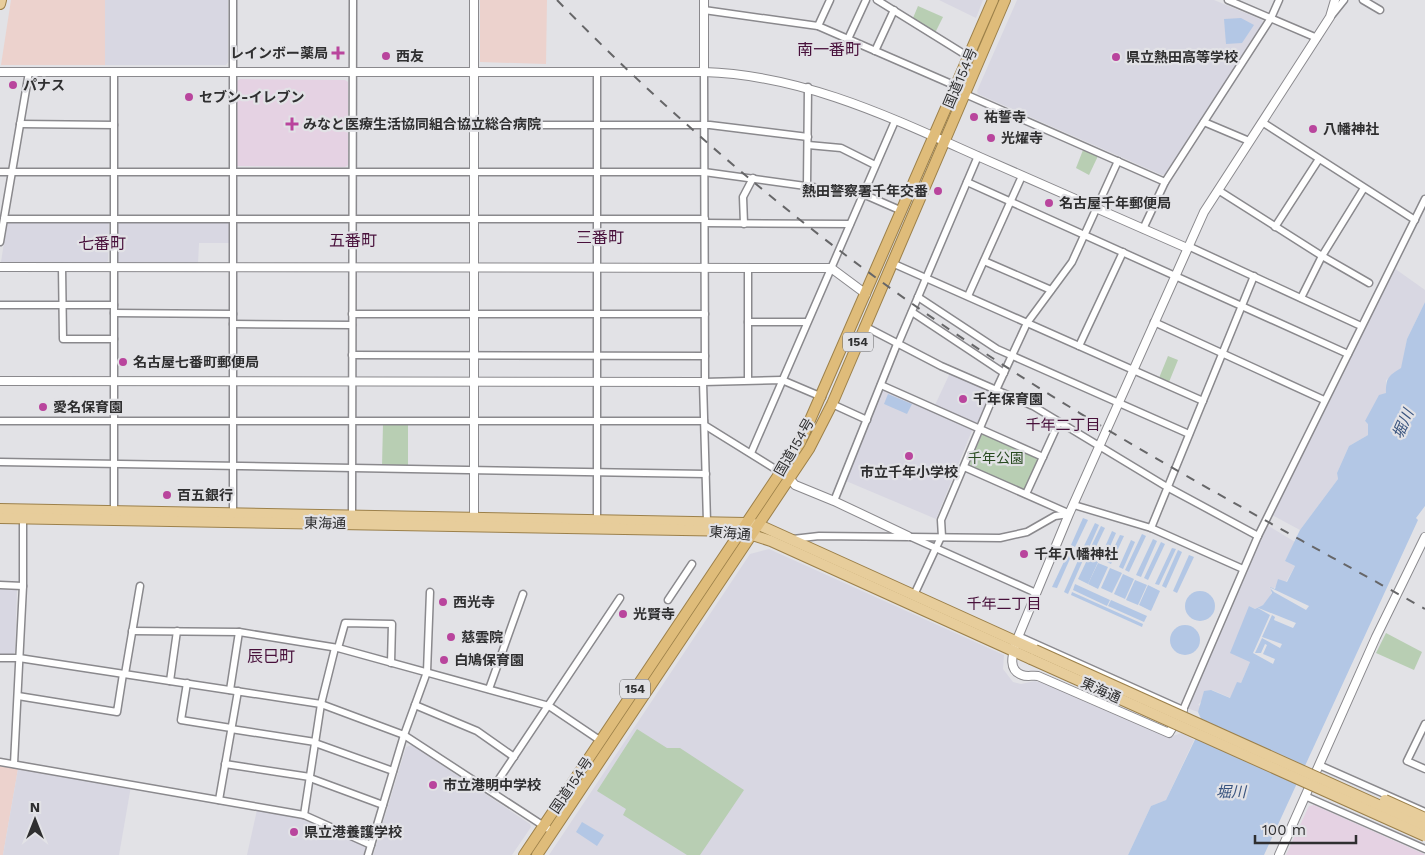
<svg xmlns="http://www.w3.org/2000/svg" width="1425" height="855" viewBox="0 0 1425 855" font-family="'Work Sans','Noto Sans JP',sans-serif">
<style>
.commercial{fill:#ecd2cd}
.built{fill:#d8d7e2}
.medical{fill:#e5d2e3}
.green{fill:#b8ceb3}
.water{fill:#b3c7e5}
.pier{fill:#e2e2e6}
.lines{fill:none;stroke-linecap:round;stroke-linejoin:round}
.minor-casing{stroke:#8a898d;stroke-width:9}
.tertiary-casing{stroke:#8a898d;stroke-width:10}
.primary-casing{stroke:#9c804a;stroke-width:12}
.trunk-casing{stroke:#9c804a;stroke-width:12}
.minor{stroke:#fff;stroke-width:6}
.tertiary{stroke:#fff;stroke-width:8}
.primary{stroke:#e7cd9b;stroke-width:10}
.trunk{stroke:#dfbc7a;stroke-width:10}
.rail{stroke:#666668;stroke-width:2;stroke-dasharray:9 9;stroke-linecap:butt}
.primary-bridge-casing{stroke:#9c804a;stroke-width:12;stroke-linecap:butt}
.primary-bridge{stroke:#e7cd9b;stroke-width:10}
.poi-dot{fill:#b9459d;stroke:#e2e2e6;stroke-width:2}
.labels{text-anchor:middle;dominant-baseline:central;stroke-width:4.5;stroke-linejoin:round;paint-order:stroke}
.shield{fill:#e2e2e6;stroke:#656567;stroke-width:1}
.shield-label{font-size:12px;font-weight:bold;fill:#2f2f30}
.poi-label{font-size:14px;font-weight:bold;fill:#2f2f30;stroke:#e2e2e6;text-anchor:start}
.street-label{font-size:14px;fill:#2f2f30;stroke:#e2e2e6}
.park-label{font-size:14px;fill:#284a20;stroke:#e2e2e6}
.water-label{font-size:15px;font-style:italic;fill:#38537e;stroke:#e2e2e6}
.neighbourhood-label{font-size:15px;fill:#48103b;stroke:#e2e2e6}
.quarter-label{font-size:16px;fill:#48103b;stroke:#e2e2e6}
</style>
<rect width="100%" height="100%" fill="#e2e2e6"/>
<g class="commercial">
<polygon points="11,0 105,0 105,65 1,65"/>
<polygon points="480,0 547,0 546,64 480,62"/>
<polygon points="0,766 18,769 3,855 0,855"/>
</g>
<g class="built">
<polygon points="105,0 228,0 228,62 226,65 105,65"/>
<polygon points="939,0 983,0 976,18"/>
<polygon points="1017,0 1214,0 1262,20 1263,23 1165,174 1162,175 978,94 977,91"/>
<polygon points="11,221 106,222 109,224 108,261 105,264 3,264 1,262 7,223"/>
<polygon points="120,222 229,222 230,243 199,243 198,264 120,264 117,261 117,224"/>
<polygon points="1394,268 1425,290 1425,302 1407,339 1403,362 1401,369 1386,380 1386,393 1365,422 1368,423 1368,435 1349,446 1337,473 1338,479 1300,530 1272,515"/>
<polygon points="950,373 989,391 990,393 978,422 975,423 935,405"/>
<polygon points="885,389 973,428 936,519 846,481 882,390"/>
<polygon points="1267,525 1295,542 1285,561 1295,566 1286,582 1272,589 1270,597 1263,605 1255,609 1249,606 1250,662 1241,683 1237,683 1231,698 1212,690 1198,705 1201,706 1198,712 1187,708"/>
<polygon points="769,549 1004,655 1003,669 1013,682 1021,684 1035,681 1067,690 1170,737 1182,733 1194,740 1166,800 1151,806 1128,855 549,855 750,554"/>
<polygon points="0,587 17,588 15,652 12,655 0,655"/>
<polygon points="412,745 530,824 531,827 512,855 373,855 406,747"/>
<polygon points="18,769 131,786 119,855 3,855"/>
<polygon points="257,810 307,819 364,845 367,850 365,855 247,855"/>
</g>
<g class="medical">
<polygon points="240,79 345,80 348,82 348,165 345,167 237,166 237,81"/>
<polygon points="1314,805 1424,854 1424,855 1286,855 1309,806"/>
</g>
<g class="green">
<polygon points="918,6 943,17 935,33 913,18"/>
<polygon points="1083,150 1098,156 1089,175 1076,168"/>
<polygon points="1168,356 1178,360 1169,382 1159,378"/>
<polygon points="383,424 408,424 408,466 382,466"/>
<polygon points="984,433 1037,457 1038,460 1025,489 1022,490 970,466 969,464 982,434"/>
<polygon points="1386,633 1422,652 1414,670 1376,653"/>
<polygon points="637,729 667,748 680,748 744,790 700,855 687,855 623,815 626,809 597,791"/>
</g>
<g class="water">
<polygon points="1241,18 1254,25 1242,43 1226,44 1224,19"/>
<path d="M 1425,302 L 1425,506 L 1416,518 L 1418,520 L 1264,855 L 1128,855 L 1151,806 L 1166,800 L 1203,723 L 1198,712 L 1204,691 L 1211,690 L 1230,698 L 1237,682 L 1241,683 L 1250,662 L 1230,653 L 1249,606 L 1255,609 L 1263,605 L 1272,593 L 1270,587 L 1275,589 L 1278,579 L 1287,582 L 1295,566 L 1285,561 L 1300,530 L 1338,479 L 1337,473 L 1349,446 L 1368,435 L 1368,424 L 1365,421 L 1379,395 L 1386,393 C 1386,378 1388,376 1401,368 L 1407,339 Z"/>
<polygon points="888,394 912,404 907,414 884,404"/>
<polygon points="1083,518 1088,520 1075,547 1071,545"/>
<polygon points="1095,523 1099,525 1087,552 1082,550"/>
<polygon points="1101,526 1105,528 1092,555 1088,553"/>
<polygon points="1112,531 1116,533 1104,560 1100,558"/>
<polygon points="1142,534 1146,536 1129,572 1125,570"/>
<polygon points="1120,535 1124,536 1111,564 1107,562"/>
<polygon points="1153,539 1157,541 1141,577 1136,575"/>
<polygon points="1131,540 1135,542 1123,569 1119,567"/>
<polygon points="1161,542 1165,544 1148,580 1144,578"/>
<polygon points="1172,548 1176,549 1159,585 1155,584"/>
<polygon points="1178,550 1182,552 1166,588 1162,586"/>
<polygon points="1069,551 1073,552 1057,588 1052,587"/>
<polygon points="1189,555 1194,557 1177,593 1173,591"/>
<polygon points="1080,556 1084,558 1068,594 1064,592"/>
<polygon points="1088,558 1098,562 1088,584 1078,579"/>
<polygon points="1098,563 1108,567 1098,589 1088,584"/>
<polygon points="1110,568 1122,573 1112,593 1101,588"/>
<polygon points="1123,574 1134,579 1125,599 1114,594"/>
<polygon points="1135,580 1147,585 1138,605 1126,600"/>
<polygon points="1075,584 1110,600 1107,606 1073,590"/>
<polygon points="1148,585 1160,591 1151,611 1139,605"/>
<circle cx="1200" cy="606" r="15"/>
<polygon points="1072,592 1143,624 1142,627 1071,595"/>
<polygon points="1111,600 1147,616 1144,622 1108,606"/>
<circle cx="1185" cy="640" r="15"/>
<polygon points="582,822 604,835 597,846 576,832"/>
</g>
<g class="pier">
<polygon points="1269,587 1309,606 1306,610 1274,592"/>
<polygon points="1256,607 1296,623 1293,628 1274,620 1275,617 1272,615 1262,637 1282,644 1280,648 1262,638 1255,653 1261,653 1265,644 1267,645 1263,654 1275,659 1273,664 1253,653 1270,615"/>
</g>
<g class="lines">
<defs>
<g id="minor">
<polyline points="877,0 969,57"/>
<polyline points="1228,0 1317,38"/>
<polyline points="1363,0 1380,10"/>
<polyline points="704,10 818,26 956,86"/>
<polyline points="1332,15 1344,0"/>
<polyline points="818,26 830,0"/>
<polyline points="848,39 866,0"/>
<polyline points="875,51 894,10"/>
<polyline points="114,72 114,513"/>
<polyline points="704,72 705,380"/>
<polyline points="965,94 1165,182"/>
<polyline points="1204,122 1249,141"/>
<polyline points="1262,122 1415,220"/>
<polyline points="20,124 114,125"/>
<polyline points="353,125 710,125 808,137"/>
<polyline points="808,145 841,148 875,165"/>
<polyline points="0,172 704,172 863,194 902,211"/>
<polyline points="967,182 1348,354"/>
<polyline points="807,186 808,87"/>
<polyline points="1218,190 1322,256 1369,283"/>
<polyline points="4,219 705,219"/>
<polyline points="705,223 850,224"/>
<polyline points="744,224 743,197 753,178"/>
<polyline points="1275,227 1319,159"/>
<polyline points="1143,229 1165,182 1271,18 1279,0"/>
<polyline points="0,242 29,72"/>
<polyline points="1188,246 1361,326"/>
<polyline points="984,261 1051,290"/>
<polyline points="892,263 1203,401"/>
<polyline points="62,267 63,339 114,339"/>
<polyline points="748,268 748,380"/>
<polyline points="968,296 1022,176"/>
<polyline points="918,297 997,349 1189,434"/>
<polyline points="1301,298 1322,256 1364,188"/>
<polyline points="0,305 114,305"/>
<polyline points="912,312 1004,373"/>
<polyline points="114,313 233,314"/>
<polyline points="352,314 705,314"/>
<polyline points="748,322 807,322"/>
<polyline points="1154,322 1324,400"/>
<polyline points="233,324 352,325"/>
<polyline points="864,326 941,366 1033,406 1167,487 1258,536"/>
<polyline points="898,344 978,156"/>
<polyline points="1079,346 1123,252"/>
<polyline points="352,355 705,356"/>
<polyline points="881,385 1043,457"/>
<polyline points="832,404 867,420"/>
<polyline points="0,421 704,421"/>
<polyline points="706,426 780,472"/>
<polyline points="751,453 895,121"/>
<polyline points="0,462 706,474"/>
<polyline points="964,467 1068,513"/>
<polyline points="1026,494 1059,422"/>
<polyline points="834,501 897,344"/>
<polyline points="1074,505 1151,528 1243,569"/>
<polyline points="233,515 233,0"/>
<polyline points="352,516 353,0"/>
<polyline points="597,520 597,72"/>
<polyline points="707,522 703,382 782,380 822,397"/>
<polyline points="1151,528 1254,276"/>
<polyline points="911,537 1036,593"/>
<polyline points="942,537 941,520 996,390 1027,323 1072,262 1118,161"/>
<polyline points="793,539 819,536 1000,538 1027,532 1055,516 1069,514"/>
<polyline points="0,585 23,586"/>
<polyline points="914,595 941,537"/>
<polyline points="668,600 692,564"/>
<polyline points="132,631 239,632 338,648 549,706 601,741"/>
<polyline points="1018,636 1183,710 1258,536 1425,199"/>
<polyline points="338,648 345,623 392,624 391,663"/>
<polyline points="0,658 19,658 321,704 404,735 553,832"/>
<polyline points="125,674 140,586"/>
<polyline points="170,681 177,631"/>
<polyline points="187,683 181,720 231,728"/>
<polyline points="489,689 523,594"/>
<polyline points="230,690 239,632"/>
<polyline points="18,696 117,712 123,674"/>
<polyline points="415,705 477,731 514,757"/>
<polyline points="1425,724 1407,761 1425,769"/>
<polyline points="231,729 315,742"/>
<polyline points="315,743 393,771"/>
<polyline points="0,762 304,815 371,845"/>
<polyline points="14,764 23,586 23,518"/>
<polyline points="225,764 310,777"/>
<polyline points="1319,765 1425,812"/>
<polyline points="310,778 383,805"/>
<polyline points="491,791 620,598"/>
<polyline points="1305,796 1425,849"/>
<polyline points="219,800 238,691"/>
<polyline points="304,815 321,704 335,648"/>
<polyline points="368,855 404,735 427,672 430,592"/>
</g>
<g id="tertiary">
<path d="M 0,72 L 704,72 C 804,75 892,118 982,158 C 1050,188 1119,218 1187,248"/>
<polyline points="704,72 704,0"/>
<polyline points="0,267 831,268 866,294"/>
<polyline points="0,381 703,382"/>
<polyline points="790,479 795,485 834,501 908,536"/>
<polyline points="474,522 474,0"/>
<path d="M 1183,710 L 1169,733 L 1038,676 C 1033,675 1027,677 1022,675 C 1007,670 1013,653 1016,642 L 1069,514 L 1204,212 L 1330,17 L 1335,0"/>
<polyline points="1279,855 1376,637 1425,537"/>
</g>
<g id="primary">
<polyline points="0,4 1,0"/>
<polyline points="0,509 746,523 759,525 1035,650"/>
<polyline points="0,518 740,531 771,541 1031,659"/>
</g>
<g id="trunk">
<polyline points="524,855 800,443 993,0"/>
<polyline points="537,855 809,449 832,404 1005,0"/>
</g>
</defs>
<use href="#minor" class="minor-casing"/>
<use href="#tertiary" class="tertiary-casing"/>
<use href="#primary" class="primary-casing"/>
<use href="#trunk" class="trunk-casing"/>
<use href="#minor" class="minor"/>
<use href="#tertiary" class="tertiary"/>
<use href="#primary" class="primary"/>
<use href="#trunk" class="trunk"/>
<path class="rail" d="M 557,0 C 688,135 836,257 994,359 C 1133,450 1280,528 1425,609"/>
<defs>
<g id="primary-bridge">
<polyline points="1035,650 1425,826"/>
<polyline points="1031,659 1425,836"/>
<polyline points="1385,800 1425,818"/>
</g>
</defs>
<use href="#primary-bridge" class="primary-bridge-casing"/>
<use href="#primary-bridge" class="primary-bridge"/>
</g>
<g class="poi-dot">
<path d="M335.5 45.5h5v5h5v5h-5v5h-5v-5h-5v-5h5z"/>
<circle cx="386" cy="56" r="5"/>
<circle cx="1116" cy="57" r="5"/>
<circle cx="13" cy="85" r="5"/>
<circle cx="189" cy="97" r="5"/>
<circle cx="974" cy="117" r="5"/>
<path d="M289.5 116.5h5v5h5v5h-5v5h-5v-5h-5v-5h5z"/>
<circle cx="1313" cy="129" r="5"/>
<circle cx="991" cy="138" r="5"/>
<circle cx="938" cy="191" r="5"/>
<circle cx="1049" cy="203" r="5"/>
<circle cx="123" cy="362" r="5"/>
<circle cx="963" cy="399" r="5"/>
<circle cx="43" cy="407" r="5"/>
<circle cx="909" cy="456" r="5"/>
<circle cx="167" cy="495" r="5"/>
<circle cx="1024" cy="554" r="5"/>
<circle cx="443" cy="602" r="5"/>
<circle cx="623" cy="614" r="5"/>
<circle cx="451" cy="637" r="5"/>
<circle cx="444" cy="660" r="5"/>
<circle cx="433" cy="785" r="5"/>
<circle cx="294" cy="832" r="5"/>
</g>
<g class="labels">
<g class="shield">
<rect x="843" y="332.5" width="30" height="19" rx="4"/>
<rect x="620" y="679.5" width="30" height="19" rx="4"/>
</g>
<g class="shield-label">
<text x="858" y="342">154</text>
<text x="635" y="689">154</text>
</g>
<g class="poi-label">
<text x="328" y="53" text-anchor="end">レインボー薬局</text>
<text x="396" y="56">西友</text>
<text x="1126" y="57">県立熱田高等学校</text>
<text x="23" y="85">パナス</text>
<text x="199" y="97">セブン-イレブン</text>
<text x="984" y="117">祐誓寺</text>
<text x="303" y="124">みなと医療生活協同組合協立総合病院</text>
<text x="1323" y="129">八幡神社</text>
<text x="1001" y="138">光燿寺</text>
<text x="928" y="191" text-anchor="end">熱田警察署千年交番</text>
<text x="1059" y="203">名古屋千年郵便局</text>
<text x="133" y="362">名古屋七番町郵便局</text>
<text x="973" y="399">千年保育園</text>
<text x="53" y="407">愛名保育園</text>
<text x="909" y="472" text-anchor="middle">市立千年小学校</text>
<text x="177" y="495">百五銀行</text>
<text x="1034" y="554">千年八幡神社</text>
<text x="453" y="602">西光寺</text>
<text x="633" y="614">光賢寺</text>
<text x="461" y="637">慈雲院</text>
<text x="454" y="660">白鳩保育園</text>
<text x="443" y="785">市立港明中学校</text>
<text x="304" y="832">県立港養護学校</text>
</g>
<g class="street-label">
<text transform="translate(960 78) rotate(-67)">国道154号</text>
<text transform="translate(794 447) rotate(-60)">国道154号</text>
<text transform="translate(325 523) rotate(1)">東海通</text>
<text transform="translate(730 533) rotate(5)">東海通</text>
<text transform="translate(1101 690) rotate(24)">東海通</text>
<text transform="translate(571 785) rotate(-56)">国道154号</text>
</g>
<g class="park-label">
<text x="996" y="458">千年公園</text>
</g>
<g class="water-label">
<text transform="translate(1403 424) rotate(-66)">堀川</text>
<text x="1231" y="792">堀川</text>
</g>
<g class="neighbourhood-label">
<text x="1063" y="425">千年二丁目</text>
<text x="1004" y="604">千年二丁目</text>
</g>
<g class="quarter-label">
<text x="829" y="49">南一番町</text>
<text x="600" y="237">三番町</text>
<text x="353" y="240">五番町</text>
<text x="102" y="243">七番町</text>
<text x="271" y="656">辰巳町</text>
</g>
</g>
<g transform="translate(35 820)" stroke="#e2e2e6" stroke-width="4" paint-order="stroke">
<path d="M0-4L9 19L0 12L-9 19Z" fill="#2f2f30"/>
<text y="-8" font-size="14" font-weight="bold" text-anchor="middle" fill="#2f2f30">N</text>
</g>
<path d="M1255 835v8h101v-8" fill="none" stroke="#2f2f30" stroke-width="2.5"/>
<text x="1262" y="835" font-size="15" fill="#2f2f30" stroke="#e2e2e6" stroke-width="4" paint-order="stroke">100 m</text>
</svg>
